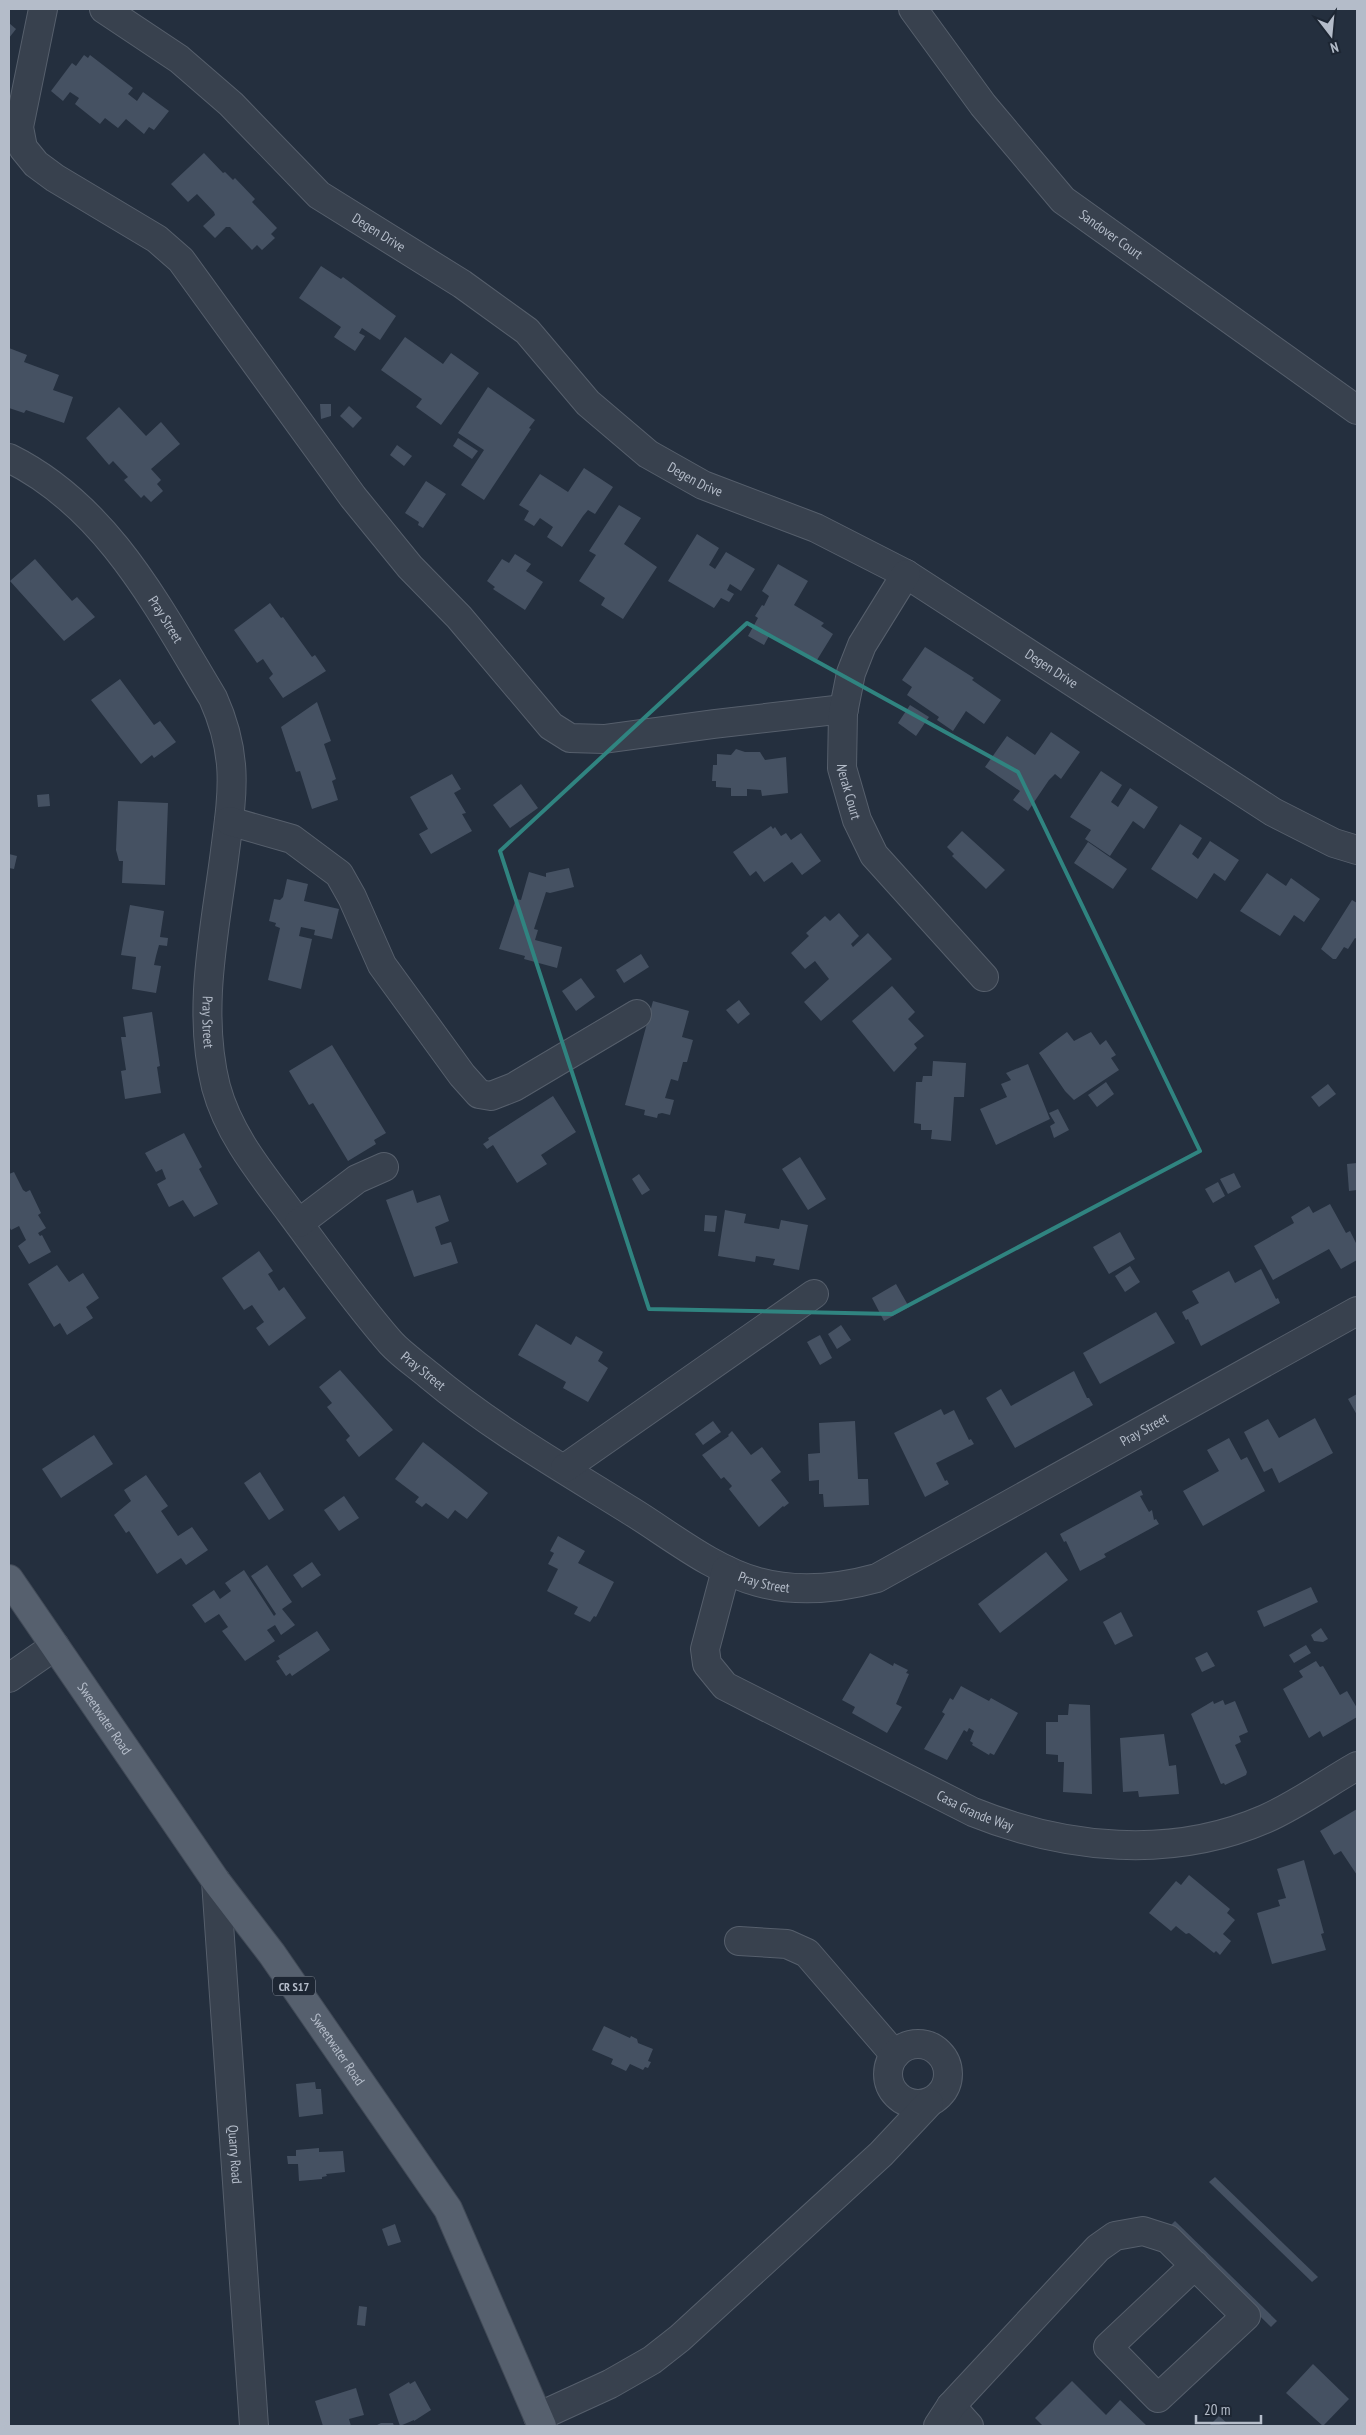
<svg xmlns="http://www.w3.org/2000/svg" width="1366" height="2435" viewBox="0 0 1366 2435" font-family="'PT Sans Narrow',sans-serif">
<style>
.building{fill:#455162}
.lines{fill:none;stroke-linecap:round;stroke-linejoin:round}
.minor-casing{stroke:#565f6c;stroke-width:30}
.major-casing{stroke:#414a57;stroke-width:30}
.minor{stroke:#38414e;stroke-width:28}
.major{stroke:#56606e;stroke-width:28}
.marked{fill:none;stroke:#308480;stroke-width:4;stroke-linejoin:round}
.labels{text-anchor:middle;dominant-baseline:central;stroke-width:4.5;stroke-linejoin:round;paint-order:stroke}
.shield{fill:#1d2633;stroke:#878f9c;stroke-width:1}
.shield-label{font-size:12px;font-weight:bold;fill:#b4bcc9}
.street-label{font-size:14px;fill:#b4bcc9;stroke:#1d2633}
</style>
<rect width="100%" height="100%" fill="#242f3e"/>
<g class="building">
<polygon points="9,23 16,29 9,38"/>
<polygon points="84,55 88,58 90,55 133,88 128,94 137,101 143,92 169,111 154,130 149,127 144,134 126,119 118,128 105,118 100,124 75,104 79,98 70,92 63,101 51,91 72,63 76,66"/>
<polygon points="204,153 223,173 225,172 233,180 235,178 255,199 252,202 277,228 271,234 275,238 262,250 257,245 252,250 230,227 226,227 215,238 203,226 215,215 214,212 197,194 188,202 171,184"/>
<polygon points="321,266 341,279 343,277 396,316 380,340 362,328 359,333 365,336 355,351 334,337 341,327 299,298"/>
<polygon points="405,337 443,364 451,353 479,373 441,425 416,407 422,399 381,370"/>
<polygon points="9,348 27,355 24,362 59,375 53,390 73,397 64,423 26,410 24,413 9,408"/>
<polygon points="488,387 535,420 529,428 531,429 484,500 461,485 484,450 458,433"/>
<polygon points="320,404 331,404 331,416 321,419"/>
<polygon points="349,406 362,418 353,428 340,416"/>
<polygon points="119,407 146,436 161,422 180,444 151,469 161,480 157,484 163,491 151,502 144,495 141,498 124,480 128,477 113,461 109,465 86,438"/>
<polygon points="458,438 478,451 472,459 453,446"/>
<polygon points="397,445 412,456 404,466 390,455"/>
<polygon points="584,468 613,487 595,514 588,510 583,516 562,547 547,537 553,527 540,518 534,526 524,520 529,511 519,505 540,474 568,492"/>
<polygon points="426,481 446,494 423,528 418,525 419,522 405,513"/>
<polygon points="619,505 641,518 624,544 657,567 623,619 601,605 605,598 579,581 596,555 589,551"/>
<polygon points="697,534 719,548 709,565 715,569 726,552 755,569 741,591 730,584 727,590 734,594 729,602 721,598 714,608 668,581"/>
<polygon points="515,554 531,564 526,571 543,582 525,610 493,589 495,587 487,581 502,559 509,563"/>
<polygon points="35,559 72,601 77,597 95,617 64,641 10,581"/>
<polygon points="778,564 808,581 794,605 824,623 821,626 833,634 817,660 770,634 764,645 748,636 758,618 755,616 762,605 764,606 769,596 762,591"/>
<polygon points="270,603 281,618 283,617 312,657 315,655 326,671 283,698 269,678 273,674 263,659 257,663 234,630"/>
<polygon points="925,647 974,678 972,680 1001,700 984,724 966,711 953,731 937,720 939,717 907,695 912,687 902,680"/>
<polygon points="120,679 154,725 160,721 176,742 154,758 152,755 141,764 91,700"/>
<polygon points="317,702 331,741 324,744 336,779 332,781 338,800 312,809 300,771 296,772 281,727"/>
<polygon points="910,705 929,717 916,736 898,723"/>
<polygon points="1051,732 1080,752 1061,779 1055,774 1049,780 1028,811 1013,800 1020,791 985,767 1007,736 1035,755"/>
<polygon points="736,749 745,752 760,752 765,760 786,757 788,793 762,796 761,790 747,789 747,796 731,796 731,788 716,787 716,781 712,781 713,765 717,765 717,754 731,755"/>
<polygon points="1101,771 1122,785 1111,802 1118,807 1130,788 1158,807 1144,829 1133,821 1110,856 1085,839 1091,830 1070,817"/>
<polygon points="452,774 461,789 454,793 466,813 462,814 472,831 431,854 419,834 428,829 410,797"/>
<polygon points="521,784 538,808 510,828 493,805"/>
<polygon points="49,794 50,806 38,807 37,795"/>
<polygon points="118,801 168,803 165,885 122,883 123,861 119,861 116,850"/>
<polygon points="1180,824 1202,838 1192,854 1198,859 1210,841 1239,860 1225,881 1214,873 1197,899 1151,869"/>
<polygon points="771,826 773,829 775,827 781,836 786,833 791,840 801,833 821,861 802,875 792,862 764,882 756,871 750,876 733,852"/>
<polygon points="962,831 1005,870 986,889 952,856 954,854 947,847"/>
<polygon points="1088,842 1127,869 1113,889 1074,863"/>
<polygon points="9,854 17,856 14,869 9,868"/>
<polygon points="569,868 574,887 550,893 546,892 534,929 538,930 535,940 562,947 557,968 524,959 525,956 499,949 516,899 521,900 529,872 546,877 546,873"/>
<polygon points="1267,873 1286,886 1291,878 1320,899 1304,922 1294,915 1280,936 1240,911"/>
<polygon points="287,879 308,884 304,901 339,909 332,939 314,935 315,930 301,927 299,936 312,939 301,989 268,980 280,928 275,926 276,923 269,921 274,899 280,900 283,897"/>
<polygon points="1352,900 1357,903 1357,939 1355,938 1348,949 1344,947 1336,959 1333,959 1321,949"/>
<polygon points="130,905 164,911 160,937 168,938 167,946 159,945 156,956 154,965 161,966 156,993 132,989 136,957 121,955"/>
<polygon points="839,913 859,936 851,944 853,947 868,933 892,959 821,1021 804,1002 829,979 815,961 805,969 791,953 809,936 806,933 825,916 830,921"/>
<polygon points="641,954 649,967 624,983 616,970"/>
<polygon points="581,978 595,997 576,1011 562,991"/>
<polygon points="892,986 915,1012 908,1019 924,1036 914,1044 917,1048 894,1072 852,1021"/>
<polygon points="739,1000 750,1014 738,1024 726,1010"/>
<polygon points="653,1001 689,1011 682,1037 693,1040 687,1062 683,1062 678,1081 671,1079 665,1098 674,1100 670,1115 662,1113 658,1114 657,1118 644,1115 645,1110 625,1105"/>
<polygon points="152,1012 160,1066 157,1067 161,1093 125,1099 121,1071 126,1070 121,1037 126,1037 123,1017"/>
<polygon points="1067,1032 1074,1041 1091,1032 1100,1045 1106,1040 1116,1055 1111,1058 1119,1070 1074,1100 1065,1091 1039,1053"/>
<polygon points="332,1045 386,1133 374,1140 376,1144 348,1161 313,1103 309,1105 289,1071"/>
<polygon points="933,1061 966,1063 964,1097 954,1097 951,1141 931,1139 932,1130 921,1130 921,1124 914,1123 916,1082 922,1082 923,1076 932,1076"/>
<polygon points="1028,1064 1050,1119 996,1145 980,1109 1007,1097 1001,1084 1011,1080 1006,1073"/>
<polygon points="1106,1082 1114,1094 1097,1107 1088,1095"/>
<polygon points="1328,1084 1336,1094 1319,1107 1311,1097"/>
<polygon points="553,1096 576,1132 541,1155 547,1164 517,1183 493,1145 487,1149 483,1144 489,1140 488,1138"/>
<polygon points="1058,1109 1069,1130 1054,1138 1050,1126 1055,1123 1049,1113"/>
<polygon points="184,1133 202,1167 199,1169 218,1204 194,1217 183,1200 169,1207 157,1184 166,1179 162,1169 156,1172 145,1153"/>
<polygon points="800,1157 826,1199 808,1210 782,1169"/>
<polygon points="1357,1163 1357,1190 1349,1191 1347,1164"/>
<polygon points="14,1172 23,1190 26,1192 30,1190 41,1213 38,1215 46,1228 38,1233 40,1236 42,1235 51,1252 29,1264 18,1246 26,1240 19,1226 11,1230 9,1226 9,1174"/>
<polygon points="1234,1173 1241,1187 1228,1194 1220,1179"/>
<polygon points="639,1174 650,1190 642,1195 632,1179"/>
<polygon points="1218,1182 1225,1196 1213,1203 1205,1189"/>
<polygon points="413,1190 417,1203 440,1195 449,1221 435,1227 441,1245 451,1242 458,1263 414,1277 386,1200"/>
<polygon points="1330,1204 1346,1233 1350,1231 1357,1245 1357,1260 1341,1269 1329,1249 1273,1280 1254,1246 1294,1223 1291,1217 1309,1206 1313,1213"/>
<polygon points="725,1210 746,1214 744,1223 779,1229 781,1220 808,1225 799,1270 773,1265 775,1259 756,1256 755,1262 718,1256"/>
<polygon points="705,1215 717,1216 715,1232 704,1231"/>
<polygon points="1120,1232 1135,1259 1109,1274 1093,1247"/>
<polygon points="259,1251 273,1271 268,1274 279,1291 284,1287 306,1318 269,1346 256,1328 264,1322 252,1305 244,1310 222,1278"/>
<polygon points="57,1265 69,1282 83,1273 99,1298 86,1307 93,1318 67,1335 60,1323 54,1327 28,1284"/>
<polygon points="1130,1266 1140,1282 1125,1292 1115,1276"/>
<polygon points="1261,1269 1276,1299 1278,1298 1280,1303 1201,1346 1188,1319 1186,1320 1182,1312 1199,1303 1192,1291 1229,1271 1235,1283"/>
<polygon points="896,1284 909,1307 884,1321 872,1298"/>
<polygon points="1156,1312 1175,1343 1100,1384 1083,1353"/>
<polygon points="536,1324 571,1345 576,1336 603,1352 598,1361 608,1368 588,1402 563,1388 566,1382 518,1355"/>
<polygon points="841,1325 851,1340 837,1349 828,1334"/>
<polygon points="820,1335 832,1358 820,1365 807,1342"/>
<polygon points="340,1370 393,1430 359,1457 346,1440 350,1436 327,1407 332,1403 319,1387"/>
<polygon points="1074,1371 1087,1398 1089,1398 1093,1405 1015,1448 986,1398 1001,1389 1011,1406"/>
<polygon points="1357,1394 1357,1415 1348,1399"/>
<polygon points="941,1409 944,1415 954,1410 969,1440 971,1439 974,1444 936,1463 945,1481 947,1480 949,1484 925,1497 894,1433"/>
<polygon points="1315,1418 1333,1453 1279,1483 1272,1468 1264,1472 1244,1432 1268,1419 1279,1438"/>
<polygon points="713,1421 721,1432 703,1445 695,1434"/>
<polygon points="855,1421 858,1479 868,1479 869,1505 824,1507 823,1494 819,1494 819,1480 809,1481 808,1454 820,1453 819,1423"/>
<polygon points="732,1431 751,1455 762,1447 781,1472 771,1480 789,1503 784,1507 783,1506 759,1527 729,1489 732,1486 724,1477 721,1479 702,1455 729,1436 728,1435"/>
<polygon points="94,1435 113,1464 61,1498 42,1469"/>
<polygon points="1229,1438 1241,1460 1247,1457 1265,1491 1203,1526 1183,1491 1219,1471 1207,1450"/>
<polygon points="423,1442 488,1493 467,1519 455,1510 448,1519 426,1503 422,1507 415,1502 419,1497 395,1479"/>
<polygon points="260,1472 284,1510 269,1520 244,1483"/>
<polygon points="146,1475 168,1506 161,1511 178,1536 192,1527 208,1550 186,1565 181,1558 157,1574 129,1531 126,1533 114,1515 131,1501 124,1490"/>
<polygon points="1141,1490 1143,1495 1140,1496 1149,1512 1152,1510 1154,1520 1156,1519 1159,1524 1104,1554 1106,1557 1080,1571 1066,1541 1064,1542 1060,1534"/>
<polygon points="344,1496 359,1518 339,1531 324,1510"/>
<polygon points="558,1536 585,1551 578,1563 614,1582 596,1617 594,1616 590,1622 574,1614 578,1607 547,1591 558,1569 548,1564 554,1553 550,1551"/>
<polygon points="1046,1552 1068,1580 1000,1633 978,1604"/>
<polygon points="312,1562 321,1575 302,1588 293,1575"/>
<polygon points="267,1565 292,1602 282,1609 295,1625 281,1635 275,1625 267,1630 275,1641 245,1661 222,1631 228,1627 219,1614 205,1623 192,1605 214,1590 220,1599 231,1591 225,1583 244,1570 274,1616 276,1614 251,1576"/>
<polygon points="1311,1587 1318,1602 1264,1627 1257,1611"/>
<polygon points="1121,1612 1133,1636 1115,1645 1103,1622"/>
<polygon points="1321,1628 1328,1639 1323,1642 1314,1641 1311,1635"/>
<polygon points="317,1631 330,1650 292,1676 290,1673 286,1676 276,1661 280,1659 278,1656"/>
<polygon points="1306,1645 1311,1653 1294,1663 1289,1655"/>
<polygon points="1207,1652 1215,1666 1202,1672 1195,1658"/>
<polygon points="870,1653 893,1666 894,1663 908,1670 906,1673 909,1674 896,1704 902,1707 887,1733 852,1713 855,1707 842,1700"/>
<polygon points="1316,1661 1320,1667 1323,1666 1340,1695 1347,1691 1357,1708 1357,1717 1323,1737 1320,1731 1309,1738 1283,1689 1303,1677 1299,1671"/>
<polygon points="961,1686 989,1701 991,1698 1018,1713 994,1755 990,1753 989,1755 972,1745 973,1743 970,1741 974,1731 969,1728 967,1732 964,1730 947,1760 924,1749 945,1714 942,1712 950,1698 953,1700"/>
<polygon points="1223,1700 1225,1705 1235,1701 1248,1732 1239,1736 1241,1742 1235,1745 1247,1772 1246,1775 1225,1785 1224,1783 1221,1784 1191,1714 1213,1701 1214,1704"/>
<polygon points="1069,1704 1090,1705 1092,1794 1063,1792 1064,1762 1058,1762 1058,1755 1046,1754 1046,1722 1058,1722 1058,1715 1068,1715"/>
<polygon points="1164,1734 1169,1766 1176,1765 1179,1794 1139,1797 1138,1791 1123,1792 1120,1738"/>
<polygon points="1357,1809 1357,1875 1341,1851 1334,1855 1320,1831"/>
<polygon points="1304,1860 1324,1933 1321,1934 1326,1950 1272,1964 1257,1913 1280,1906 1278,1900 1286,1898 1277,1869"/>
<polygon points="1189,1875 1230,1909 1227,1913 1235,1920 1223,1934 1231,1941 1220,1955 1216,1951 1214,1953 1189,1933 1186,1934 1176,1926 1171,1931 1149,1913 1176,1881 1181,1885"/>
<polygon points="604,2026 630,2038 631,2036 637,2039 638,2043 653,2049 648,2061 651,2062 648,2068 645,2067 643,2070 630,2064 626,2071 611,2064 613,2059 592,2050"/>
<polygon points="315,2082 316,2089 321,2089 323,2114 299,2117 296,2084"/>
<polygon points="319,2148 319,2152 343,2151 345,2172 326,2174 327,2176 322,2177 322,2179 299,2181 298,2164 288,2164 287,2156 296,2156 296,2150"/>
<polygon points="1215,2177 1318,2277 1312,2282 1209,2182"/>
<polygon points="1175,2221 1277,2321 1271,2327 1169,2227"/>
<polygon points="395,2224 401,2242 388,2246 382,2229"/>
<polygon points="359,2306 367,2307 365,2326 357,2325"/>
<polygon points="1313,2364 1349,2399 1323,2426 1286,2393"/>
<polygon points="415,2381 431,2410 414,2421 414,2420 400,2426 389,2394 409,2382 410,2384"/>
<polygon points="1072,2381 1106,2415 1120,2400 1147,2426 1043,2426 1035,2418"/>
<polygon points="356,2388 364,2415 349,2419 351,2426 323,2426 315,2401"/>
<polygon points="1219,2416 1228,2424 1209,2426"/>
<polygon points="381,2423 393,2423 394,2426 375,2426"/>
</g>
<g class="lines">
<defs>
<g id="minor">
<polyline points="43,9 19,127 23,148 36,164 55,178 157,239 181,260 353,497 410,567 459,617 551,726 570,738 604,739 714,724 844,709"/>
<path id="s1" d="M 104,9 L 179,59 L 231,104 L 319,195 L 462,284 L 527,331 L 588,403 L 648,454 L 703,485 L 816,528 L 906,574 L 1273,812 L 1334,843 L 1357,850"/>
<path id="s2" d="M 913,9 L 983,105 L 1063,200 L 1357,410"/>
<path id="s3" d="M 9,458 C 108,507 158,607 213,698 C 240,758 232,796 224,859 C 214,935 197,1012 216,1087 C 229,1135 261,1173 290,1212 C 322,1255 356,1303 391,1343 C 402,1355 417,1365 430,1376 C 492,1428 562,1468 631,1511 C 670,1535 713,1570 758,1582 C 798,1593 837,1589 877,1578 L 1357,1311"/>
<path id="s4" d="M 906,574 L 862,645 L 851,673 L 843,713 L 842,768 L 857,820 L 874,855 L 984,977"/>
<polyline points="229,821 292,839 339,874 352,897 382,965 462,1075 479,1094 491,1096 514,1087 637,1014"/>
<polyline points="299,1223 357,1179 384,1167"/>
<polyline points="565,1468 814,1294"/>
<path id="s5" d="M 726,1570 L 705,1649 L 707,1664 L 725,1686 L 973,1812 C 1065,1849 1171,1860 1265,1819 C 1297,1805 1327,1783 1357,1766"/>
<polyline points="9,1678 55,1646"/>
<path id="s6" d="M 216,1881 L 254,2426"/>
<polyline points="739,1941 787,1944 807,1953 895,2055"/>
<circle cx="918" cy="2074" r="30"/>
<polyline points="951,2406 969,2426"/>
<polyline points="538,2417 610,2384 652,2360 680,2338 881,2154 929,2103"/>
<polyline points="938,2426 951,2406 1098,2248 1115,2236 1143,2231 1168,2239 1246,2316 1158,2398 1108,2347 1195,2265"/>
</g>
<g id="major">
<path id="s7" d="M 9,1579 L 216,1881 L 272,1954 L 448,2209 L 542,2426"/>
</g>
</defs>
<use href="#minor" class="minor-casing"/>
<use href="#major" class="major-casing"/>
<use href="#minor" class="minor"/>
<use href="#major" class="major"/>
</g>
<path class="marked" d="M 747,623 L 1018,772 L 1200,1151 L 892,1314 L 649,1309 L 500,851 Z"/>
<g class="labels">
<rect class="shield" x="273" y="1976.5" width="42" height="19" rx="4"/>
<g class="shield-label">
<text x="294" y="1986">CR S17</text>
</g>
<g class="street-label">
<text stroke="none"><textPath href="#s1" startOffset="356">Degen Drive</textPath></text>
<text stroke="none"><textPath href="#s2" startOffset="302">Sandover Court</textPath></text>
<text stroke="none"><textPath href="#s1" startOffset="761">Degen Drive</textPath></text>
<text stroke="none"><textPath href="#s3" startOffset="228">Pray Street</textPath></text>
<text stroke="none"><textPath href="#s1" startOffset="1166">Degen Drive</textPath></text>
<text stroke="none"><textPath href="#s4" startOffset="234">Nerak Court</textPath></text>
<text stroke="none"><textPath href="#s3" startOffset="648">Pray Street</textPath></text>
<text stroke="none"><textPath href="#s3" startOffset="1068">Pray Street</textPath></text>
<text stroke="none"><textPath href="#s3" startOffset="1891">Pray Street</textPath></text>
<text stroke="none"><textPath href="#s3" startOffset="1471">Pray Street</textPath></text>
<text stroke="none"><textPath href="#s7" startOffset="169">Sweetwater Road</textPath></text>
<text stroke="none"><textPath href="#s5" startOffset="405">Casa Grande Way</textPath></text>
<text stroke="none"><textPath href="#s7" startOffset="574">Sweetwater Road</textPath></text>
<text stroke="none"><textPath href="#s6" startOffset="274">Quarry Road</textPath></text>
</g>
</g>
<rect width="1366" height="2435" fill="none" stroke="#b4bcc9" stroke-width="20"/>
<g transform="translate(1331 35) rotate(164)" stroke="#1d2633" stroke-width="4" paint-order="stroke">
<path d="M0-4L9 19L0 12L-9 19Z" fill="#b4bcc9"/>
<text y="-8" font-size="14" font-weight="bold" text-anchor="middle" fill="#b4bcc9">N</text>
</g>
<path d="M1196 2415v8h65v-8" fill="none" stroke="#b4bcc9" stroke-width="2.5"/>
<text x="1204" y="2415" font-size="15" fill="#b4bcc9" stroke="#1d2633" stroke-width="4" paint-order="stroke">20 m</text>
</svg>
